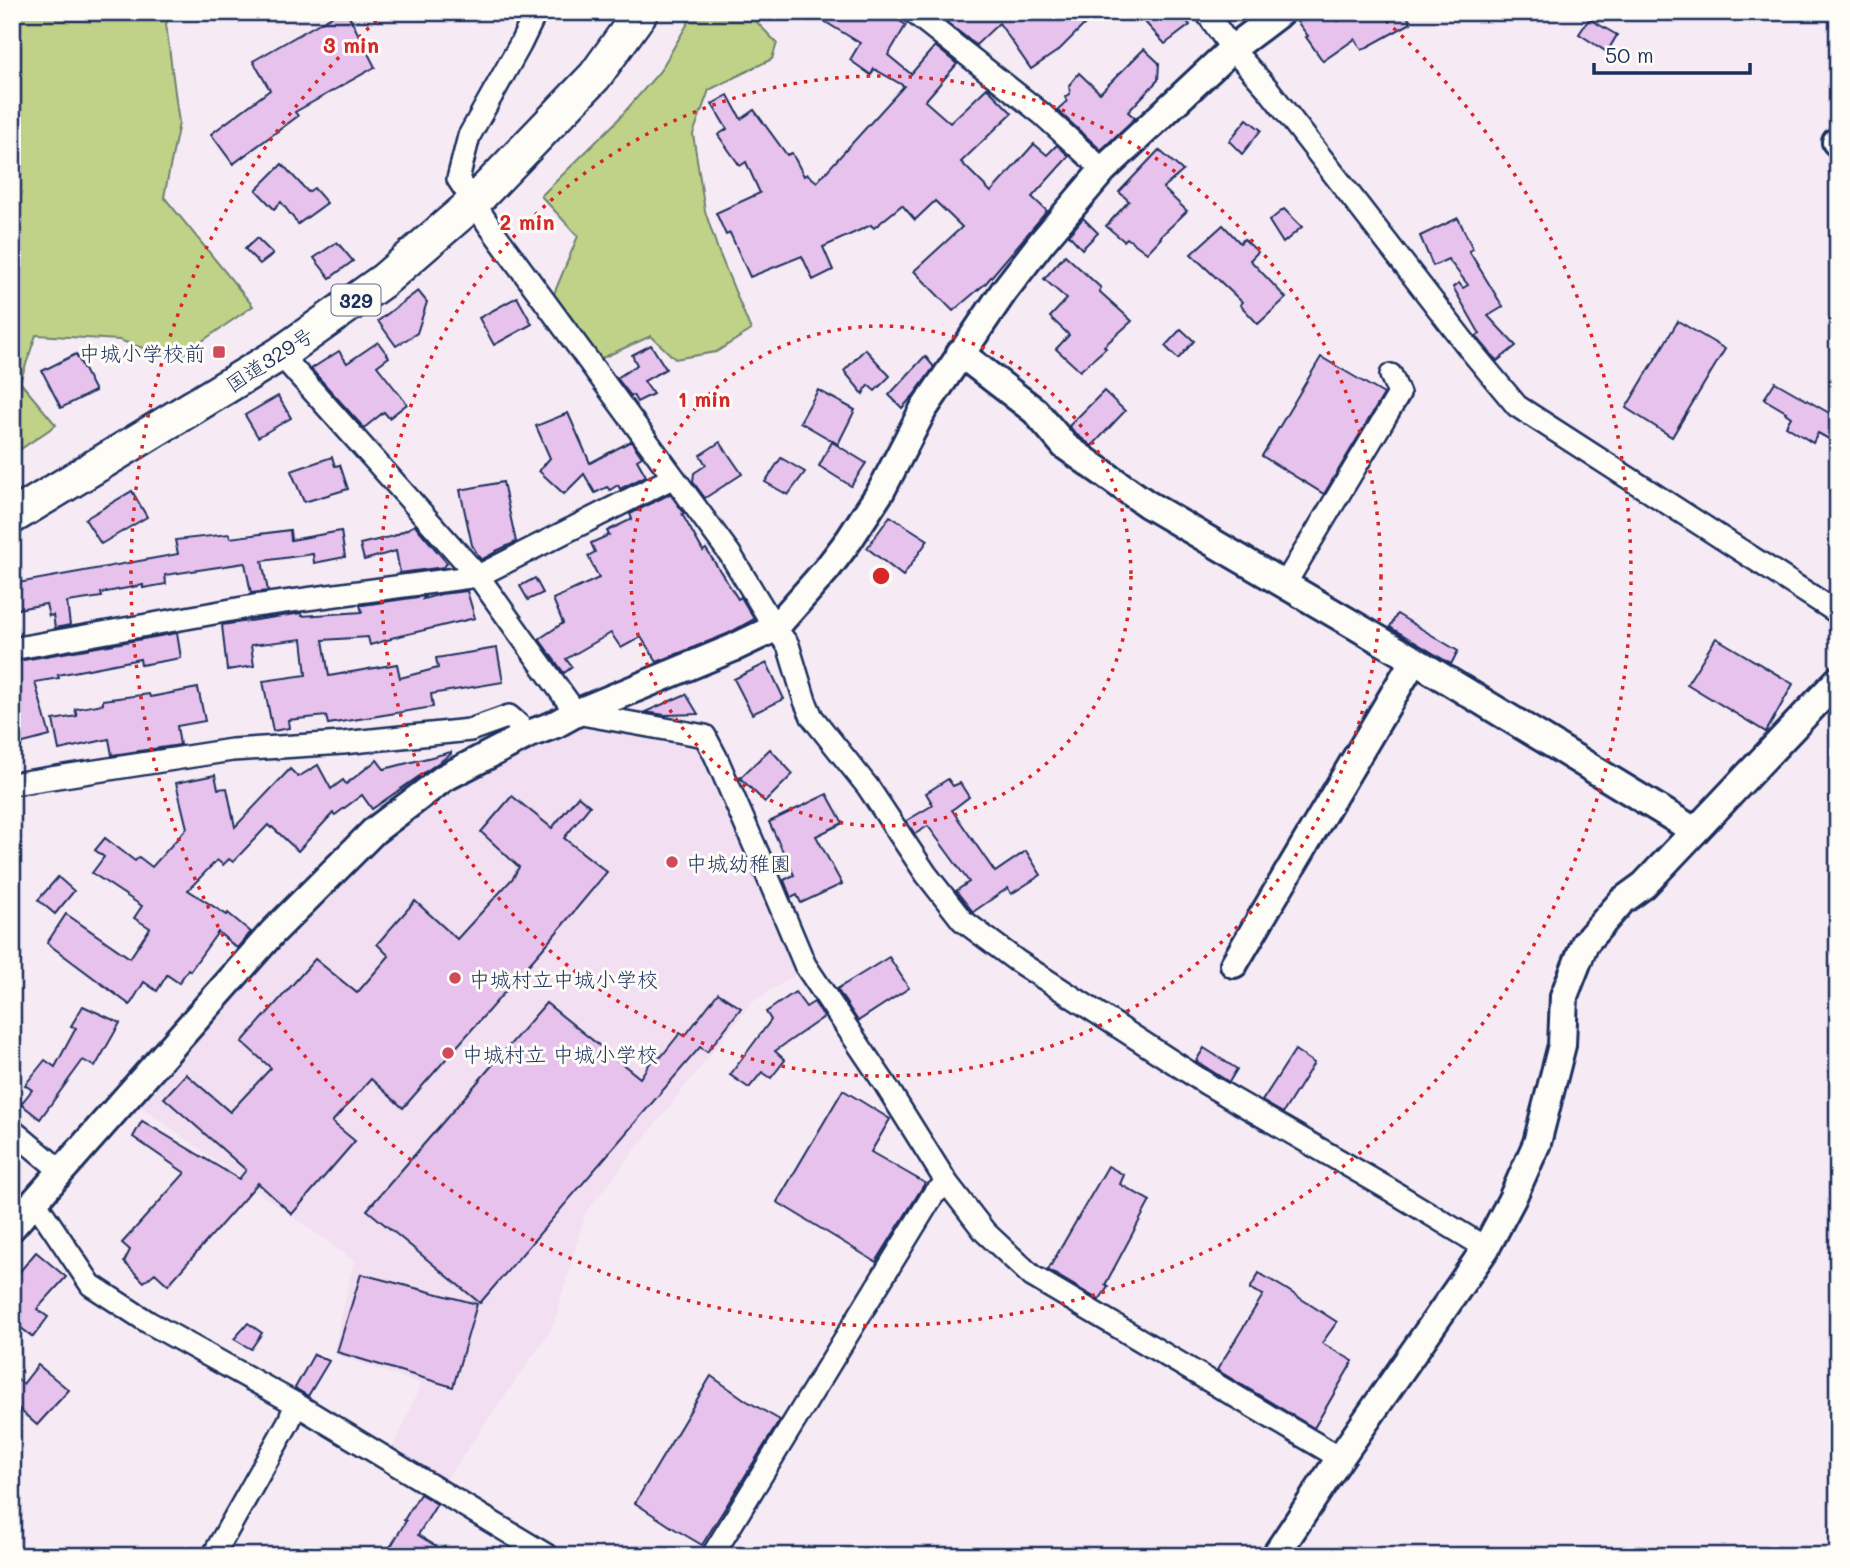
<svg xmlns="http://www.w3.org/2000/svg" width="1850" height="1568" viewBox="0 0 1850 1568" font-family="Mali,'Klee One',sans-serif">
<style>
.built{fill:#f2dff2}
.green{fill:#bfd287;stroke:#6d8072;stroke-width:2}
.building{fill:#e7c2ed;stroke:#1b2f5e;stroke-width:2}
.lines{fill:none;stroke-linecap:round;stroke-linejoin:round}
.minor-casing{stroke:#1b2f5e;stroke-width:26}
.tertiary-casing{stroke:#1b2f5e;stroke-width:32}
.trunk-casing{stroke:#1b2f5e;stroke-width:38}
.minor{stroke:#fdfcf7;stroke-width:21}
.tertiary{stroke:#fdfcf7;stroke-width:26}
.trunk{stroke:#fdfcf7;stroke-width:33}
.ring{fill:none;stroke:#d62828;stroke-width:3.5;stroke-dasharray:3.5 7}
.poi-dot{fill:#d1495b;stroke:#fdfcf7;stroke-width:2.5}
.labels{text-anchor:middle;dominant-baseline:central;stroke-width:6;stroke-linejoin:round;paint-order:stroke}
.shield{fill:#fdfcf7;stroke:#5f6c8c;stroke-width:2}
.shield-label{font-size:19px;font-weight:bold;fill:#1b2f5e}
.poi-label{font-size:21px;fill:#1b2f5e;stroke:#fdfcf7;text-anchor:start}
.street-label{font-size:21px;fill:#1b2f5e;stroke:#fdfcf7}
.centre{fill:#d62828;stroke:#fdfcf7;stroke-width:3.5}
.ring-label{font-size:21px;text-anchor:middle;font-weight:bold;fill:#d62828;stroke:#fdfcf7;stroke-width:6;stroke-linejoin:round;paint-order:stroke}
</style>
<rect width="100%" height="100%" fill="#f6ebf4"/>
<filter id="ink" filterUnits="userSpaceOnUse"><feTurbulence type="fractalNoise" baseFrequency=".0143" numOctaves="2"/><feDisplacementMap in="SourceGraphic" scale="14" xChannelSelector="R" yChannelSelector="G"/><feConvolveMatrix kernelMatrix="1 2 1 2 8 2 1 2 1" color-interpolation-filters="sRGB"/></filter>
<g filter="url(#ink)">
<polygon class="built" points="576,725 697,749 800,972 752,1002 586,1212 553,1327 446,1480 393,1448 421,1384 333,1354 354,1261 139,1105 309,910 389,838 444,798 522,750"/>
<g class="green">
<polygon points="15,12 172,12 166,24 179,123 164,197 253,306 176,359 119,340 36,335 20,382 56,425 12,455 12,25"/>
<polygon points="735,12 747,12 777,43 772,59 709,90 693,134 705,211 718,250 751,330 716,352 675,359 651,336 600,359 553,296 578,236 541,196 615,123 660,71 691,18"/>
</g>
<g class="building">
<polygon points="339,12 347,12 375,67 295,112 298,116 233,164 211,134 270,90 253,61"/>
<polygon points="809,12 885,12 906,25 888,55 911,74 935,46 957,64 925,101 950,123 987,88 1012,113 961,162 991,192 1034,144 1047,155 1057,145 1069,156 1032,197 1047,211 986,283 953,311 914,271 962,227 935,201 915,220 902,205 874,228 871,225 823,247 833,270 813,280 802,256 750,277 730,233 726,235 716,213 760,193 746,162 740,166 718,135 727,129 712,104 728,95 741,119 754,110 787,155 792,153 804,176 807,174 817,182 904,86 874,69 871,75 850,60 860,43"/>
<polygon points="945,12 1097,12 1059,50 1031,69 999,23 976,45 940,17"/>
<polygon points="1152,12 1179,12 1190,25 1165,44 1143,20"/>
<polygon points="1303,12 1331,12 1338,21 1353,12 1405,12 1411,23 1362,50 1355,39 1323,61 1306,37 1308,36 1295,19"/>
<polygon points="1589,19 1617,35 1607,52 1579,34"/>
<polygon points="1144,49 1159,63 1158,80 1128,112 1135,118 1101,150 1057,110 1067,101 1065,97 1070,93 1069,85 1079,73 1100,93"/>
<polygon points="1247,119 1261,130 1242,154 1229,141"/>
<polygon points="1159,150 1183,171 1163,188 1187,211 1160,237 1161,238 1147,253 1127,238 1124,241 1106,226 1129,201 1119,192"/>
<polygon points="282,164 308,192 314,188 327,203 298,224 281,202 274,209 256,190"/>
<polygon points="1284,209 1302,227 1283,243 1269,221"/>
<polygon points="1083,218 1098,233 1082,249 1069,235"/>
<polygon points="1458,218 1473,249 1469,251 1503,307 1488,316 1516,346 1497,361 1476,336 1480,334 1453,287 1459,283 1463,288 1468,285 1448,259 1433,266 1420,236"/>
<polygon points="1223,225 1240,243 1244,239 1258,252 1250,260 1286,298 1258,324 1240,305 1242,302 1191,254"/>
<polygon points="257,238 273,254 260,264 245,249"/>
<polygon points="337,242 353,261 330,278 314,258"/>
<polygon points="1065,255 1101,288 1099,291 1132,321 1104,346 1106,348 1080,371 1056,349 1069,335 1050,317 1067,299 1044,279"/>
<polygon points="418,291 427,302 417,333 396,346 378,321"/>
<polygon points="517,297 532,324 494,345 479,318"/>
<polygon points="1678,321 1725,349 1672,437 1626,408"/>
<polygon points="1181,329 1194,341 1178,359 1165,346"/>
<polygon points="378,342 389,357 377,366 407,404 389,418 384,412 364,428 311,369 339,351 347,363"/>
<polygon points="651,345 666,369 644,381 653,394 637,402 633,395 631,396 617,378 637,365 632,355"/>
<polygon points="865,349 890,376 875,391 868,385 863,394 844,371"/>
<polygon points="76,354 95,391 61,408 42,371"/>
<polygon points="925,356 934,367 913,396 902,408 889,395"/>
<polygon points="1321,357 1384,394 1324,494 1262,456"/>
<polygon points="1775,382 1838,418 1838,444 1818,433 1813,443 1786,426 1791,417 1785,413 1786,412 1764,399"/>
<polygon points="818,390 855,410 838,444 800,422"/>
<polygon points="1104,391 1125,411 1092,446 1076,434 1069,426"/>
<polygon points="278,396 291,418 258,437 245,415"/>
<polygon points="568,413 590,463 631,441 642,457 637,460 646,476 620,489 618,485 610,490 607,487 595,493 584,474 564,494 539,471 550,458 536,426"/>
<polygon points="720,442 742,474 705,498 693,482 694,473 706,465 700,455"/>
<polygon points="832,442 866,463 851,486 819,466"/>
<polygon points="332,457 335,466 340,465 348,489 304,502 291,471"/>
<polygon points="781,458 805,472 788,495 765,482"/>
<polygon points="503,482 516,542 496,551 496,552 481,560 472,545 460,490"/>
<polygon points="132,491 147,517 101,544 85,519"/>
<polygon points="670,494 684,513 682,514 703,551 706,549 738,599 741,597 754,619 727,634 657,662 641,637 621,648 611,633 566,659 572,667 564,673 539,639 563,623 553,599 599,578 588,556 595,552 591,543 609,535 607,531 632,519 630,514"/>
<polygon points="890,516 928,540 903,576 867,548"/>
<polygon points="415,525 447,563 444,567 400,573 396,551 364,560 360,544 394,536"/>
<polygon points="290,530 291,540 341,531 345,557 314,563 313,554 262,561 268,591 251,593 245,563 165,575 166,584 143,588 143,585 101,593 102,597 67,602 70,625 55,628 53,615 49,616 46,604 12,610 12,584 178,554 175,540 229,534 230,538"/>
<polygon points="535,578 543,593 528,600 520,586"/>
<polygon points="467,591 475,618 391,638 391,639 370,645 368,637 323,640 329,676 397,664 400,678 438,668 436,658 497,648 503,682 431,694 433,707 328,724 326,716 288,720 289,728 273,731 263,681 306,675 302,639 251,645 254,666 227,670 222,625 302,613 302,616 362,612 360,605 363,605 425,596 423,599 441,594"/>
<polygon points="1397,614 1458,651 1451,664 1390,627"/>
<polygon points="177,633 181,658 141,665 140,659 58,675 59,678 35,682 50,736 12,746 12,662"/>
<polygon points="1716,638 1793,684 1766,732 1687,684"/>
<polygon points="767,663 784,699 752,714 734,679"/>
<polygon points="198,688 205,721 177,726 180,745 112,755 109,739 59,750 53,720 77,716 75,709 103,704 103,700 149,694 150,697"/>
<polygon points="686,694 698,714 665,715 645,712"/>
<polygon points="770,749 793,774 765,802 740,778"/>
<polygon points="451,752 451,754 372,809 362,795 335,815 333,813 298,851 272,827 271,828 268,825 233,862 229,859 223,865 217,860 188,890 227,915 228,913 251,932 237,948 218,932 190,971 188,969 179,983 167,975 157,991 144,982 130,1005 47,943 66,914 130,958 150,928 134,918 142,906 92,873 104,857 95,850 105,838 135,861 139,857 152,867 187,828 176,783 215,775 218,789 227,788 235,827 290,769 298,777 318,765 331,789 343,780 346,784 377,760 384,769"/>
<polygon points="948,779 953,786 960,783 969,797 952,810 995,872 1026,851 1041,875 1011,894 1008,888 973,912 956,891 969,882 928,826 915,834 906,821 933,805 926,793"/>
<polygon points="827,794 843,823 816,836 842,884 801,903 797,895 791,898 784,880 794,875 769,822"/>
<polygon points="512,796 552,828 578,796 590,806 564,838 607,872 546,945 403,1108 371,1079 332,1122 355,1141 292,1214 258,1183 168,1285 155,1273 144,1282 124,1262 130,1250 122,1243 185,1173 133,1137 142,1121 239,1179 246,1170 164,1098 186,1074 230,1112 271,1068 242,1042 315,959 357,993 389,956 377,944 415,901 457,939 513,878 519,867 481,832"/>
<polygon points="58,877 74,891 55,914 38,900"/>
<polygon points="889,957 909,988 858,1021 837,989"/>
<polygon points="795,992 806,1007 814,1002 824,1017 775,1051 785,1060 771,1078 762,1072 749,1088 730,1075 771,1020 766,1012"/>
<polygon points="718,993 741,1008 707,1052 700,1047 480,1303 367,1210 546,1003 640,1078 656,1054 661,1057 680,1033 685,1036"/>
<polygon points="83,1006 120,1023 95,1067 83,1060 40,1119 21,1104 32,1090 25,1085 45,1060 55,1067 76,1028 71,1026"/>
<polygon points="1204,1048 1237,1069 1229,1082 1196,1061"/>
<polygon points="1295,1050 1314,1063 1283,1113 1262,1101"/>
<polygon points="843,1090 890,1119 871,1152 925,1183 876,1262 777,1202"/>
<polygon points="1108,1166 1124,1175 1120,1184 1150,1201 1105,1285 1108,1287 1099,1300 1048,1270"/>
<polygon points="36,1252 66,1277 37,1309 48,1317 33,1337 12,1321 12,1281"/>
<polygon points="1259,1273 1286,1289 1337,1322 1322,1343 1353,1361 1314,1428 1217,1370 1263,1295 1250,1289"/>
<polygon points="361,1274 477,1304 453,1387 337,1352"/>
<polygon points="248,1323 262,1333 251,1349 234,1339"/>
<polygon points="314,1354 329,1361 308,1396 295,1388"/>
<polygon points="38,1365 69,1390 37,1425 12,1403 12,1374 23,1384"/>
<polygon points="711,1376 747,1401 780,1420 702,1545 673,1528 635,1503"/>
<polygon points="420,1494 437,1504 418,1535 452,1556 385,1556 406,1521 404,1520"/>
</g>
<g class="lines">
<defs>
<g id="minor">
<polyline points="536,12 520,45 469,136 458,179 488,224 730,554 775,628 788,645 805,701 812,717 868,787 926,874 962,920 1017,961 1207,1084 1387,1188 1486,1248"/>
<polyline points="913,12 1042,114 1103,170"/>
<polyline points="1206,12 1232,49 1268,89 1472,352 1517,406 1838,613"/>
<polyline points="280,354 478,576 576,713 705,736 716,757 765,870 805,965 885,1084 947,1183 985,1232 1032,1276 1340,1458"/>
<polyline points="1285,584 1399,394 1391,375"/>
<polyline points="12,649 254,606 478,576 672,478"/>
<polyline points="12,784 232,750 343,743 470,730 509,716 529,734"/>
<polyline points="12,1130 61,1171"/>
<polyline points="34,1200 91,1285 148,1322 296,1404 548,1556"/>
<polyline points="213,1556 289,1421 296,1404"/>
<polyline points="712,1556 933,1195 947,1183"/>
</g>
<g id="tertiary">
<polyline points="1836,142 1838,143"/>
<polyline points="960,353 1035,411 1065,446 1147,504 1414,660 1695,831"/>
<polyline points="1234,964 1414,660"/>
<polyline points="12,1227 272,933 374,831 444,778 529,734 556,724 576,713 733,648 775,628 827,569 849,540 881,491 923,410 1004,291 1041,243 1103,170 1232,49 1281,12"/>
<polyline points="1275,1556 1340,1458 1486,1248 1512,1199 1537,1143 1562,1045 1564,996 1585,943 1622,901 1644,885 1838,680"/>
</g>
<polyline id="trunk" points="12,517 280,354 384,280 473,203 595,76 641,12"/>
</defs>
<use href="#minor" class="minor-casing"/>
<use href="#tertiary" class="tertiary-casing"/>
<use href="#trunk" class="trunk-casing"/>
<use href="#minor" class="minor"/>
<use href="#tertiary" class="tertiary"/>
<use href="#trunk" class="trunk"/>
</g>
</g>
<g class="ring">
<circle cx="881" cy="576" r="250"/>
<circle cx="881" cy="576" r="500"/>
<path d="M1378 14A750 750 0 1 1 384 14"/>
</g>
<g class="poi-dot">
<rect x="212" y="345" width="14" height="14" rx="3.5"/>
<circle cx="672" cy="862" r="7"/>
<circle cx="455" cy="978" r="7"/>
<circle cx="448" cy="1053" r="7"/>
</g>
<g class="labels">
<rect class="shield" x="331.5" y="284.5" width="49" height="31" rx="5"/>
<g class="shield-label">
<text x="356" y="300">329</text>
</g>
<g class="poi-label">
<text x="205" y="352" text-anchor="end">中城小学校前</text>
<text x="686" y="862">中城幼稚園</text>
<text x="469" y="978">中城村立中城小学校</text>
<text x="462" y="1053">中城村立 中城小学校</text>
</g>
<g class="street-label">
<text transform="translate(269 359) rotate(-33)">国道329号</text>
</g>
</g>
<circle cx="881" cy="576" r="10" class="centre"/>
<g class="ring-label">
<text x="351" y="53">3 min</text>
<text x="527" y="230">2 min</text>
<text x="704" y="407">1 min</text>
</g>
<rect width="1850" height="1568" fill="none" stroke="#fdfcf7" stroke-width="42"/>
<rect x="21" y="21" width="1808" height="1526" fill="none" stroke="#1b2f5e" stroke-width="2.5" filter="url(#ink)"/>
<path d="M1594 63v10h156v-10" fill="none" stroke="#1b2f5e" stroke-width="3.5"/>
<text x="1605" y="63" font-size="21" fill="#1b2f5e" stroke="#fdfcf7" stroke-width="5" paint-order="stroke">50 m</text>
</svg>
